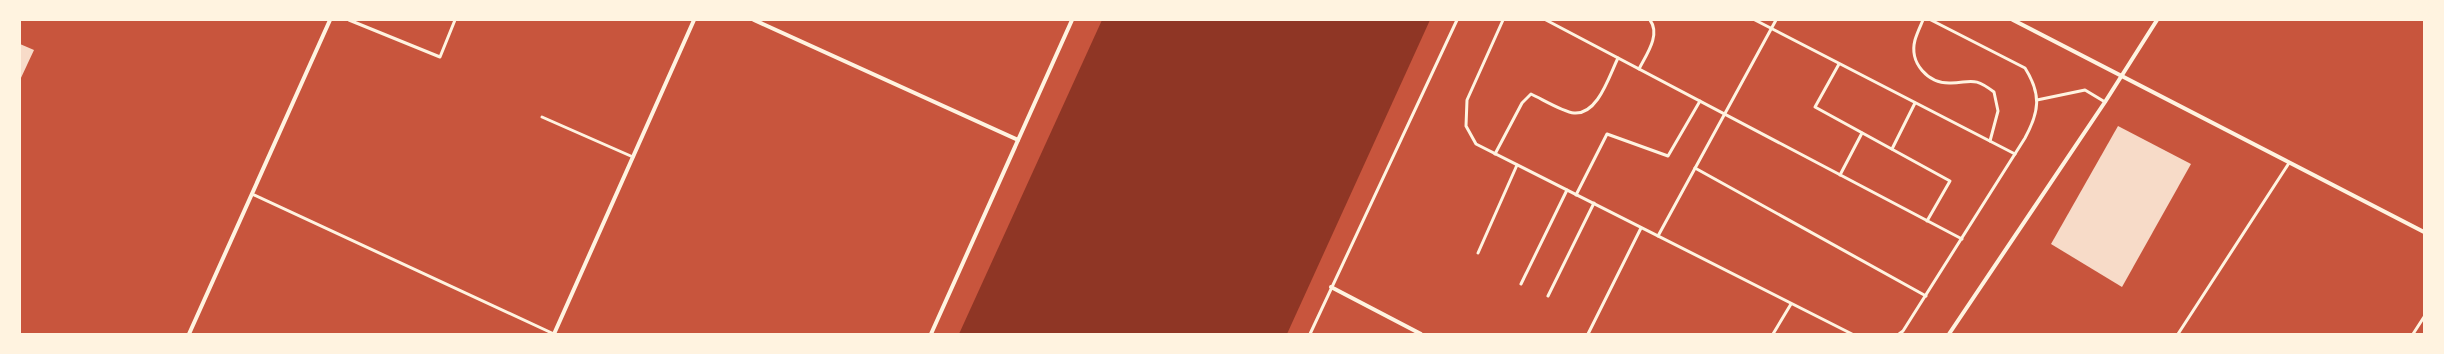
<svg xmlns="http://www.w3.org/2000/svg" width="2444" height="354" viewBox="0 0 2444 354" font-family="'Fira Sans',sans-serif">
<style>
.water{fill:#8f3625}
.building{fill:#f7dbc8}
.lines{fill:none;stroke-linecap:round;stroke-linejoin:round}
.service{stroke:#fff3e0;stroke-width:3}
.minor{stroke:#fff3e0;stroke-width:4}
</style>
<rect width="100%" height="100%" fill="#c8553d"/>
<polygon class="water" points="1102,20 1430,20 1287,334 959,334"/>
<g class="building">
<polygon points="20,44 34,50 20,80"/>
<polygon points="2118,126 2191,164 2122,287 2051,244"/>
</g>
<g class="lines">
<g class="service">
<polyline points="349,20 440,57 455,20"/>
<polyline points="1503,20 1467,100 1466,126 1476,144 1852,334"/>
<polyline points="1546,20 1962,239"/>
<polyline points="1755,20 2015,154"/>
<path d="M 1923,20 C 1920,27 1917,33 1915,40 C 1909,63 1928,84 1951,83 C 1973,82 1974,77 1994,92 L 1998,111 L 1990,141"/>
<polyline points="1839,64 1815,107 1950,181 1927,221"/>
<path d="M 1639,69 C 1646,55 1661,35 1650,20"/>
<polyline points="2037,100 2085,90 2105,102"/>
<polyline points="542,117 633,157"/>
<polyline points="1892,149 1915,103"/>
<path d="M 1495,154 L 1522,103 L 1531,94 C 1542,99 1563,112 1574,113 C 1598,115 1609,76 1618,58"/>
<polyline points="1695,168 1926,296"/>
<polyline points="1840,175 1862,133"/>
<polyline points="252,194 554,334"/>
<polyline points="1576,195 1607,134 1668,156 1700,101"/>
<polyline points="1658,236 1776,20"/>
<polyline points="1478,253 1517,165"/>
<polyline points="1521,284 1567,190"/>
<polyline points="1548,296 1594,203"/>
<polyline points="1310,334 1457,20"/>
<polyline points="1588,334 1641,228"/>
<polyline points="1773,334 1791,304"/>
<path d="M 1899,334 L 1903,331 L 2025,138 C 2039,112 2042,95 2025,68 L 1931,20"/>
<polyline points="2178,334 2289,163"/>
<polyline points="2413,334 2424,317"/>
</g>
<g class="minor">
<polyline points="754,20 1018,140"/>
<polyline points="2013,20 2424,232"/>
<polyline points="1331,287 1421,334"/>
<polyline points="189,334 330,20"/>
<polyline points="554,334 694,20"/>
<polyline points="931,334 1072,20"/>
<polyline points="1949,334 2105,102 2157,20"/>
</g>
</g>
<rect width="2444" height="354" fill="none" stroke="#fff3e0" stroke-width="42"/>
</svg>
